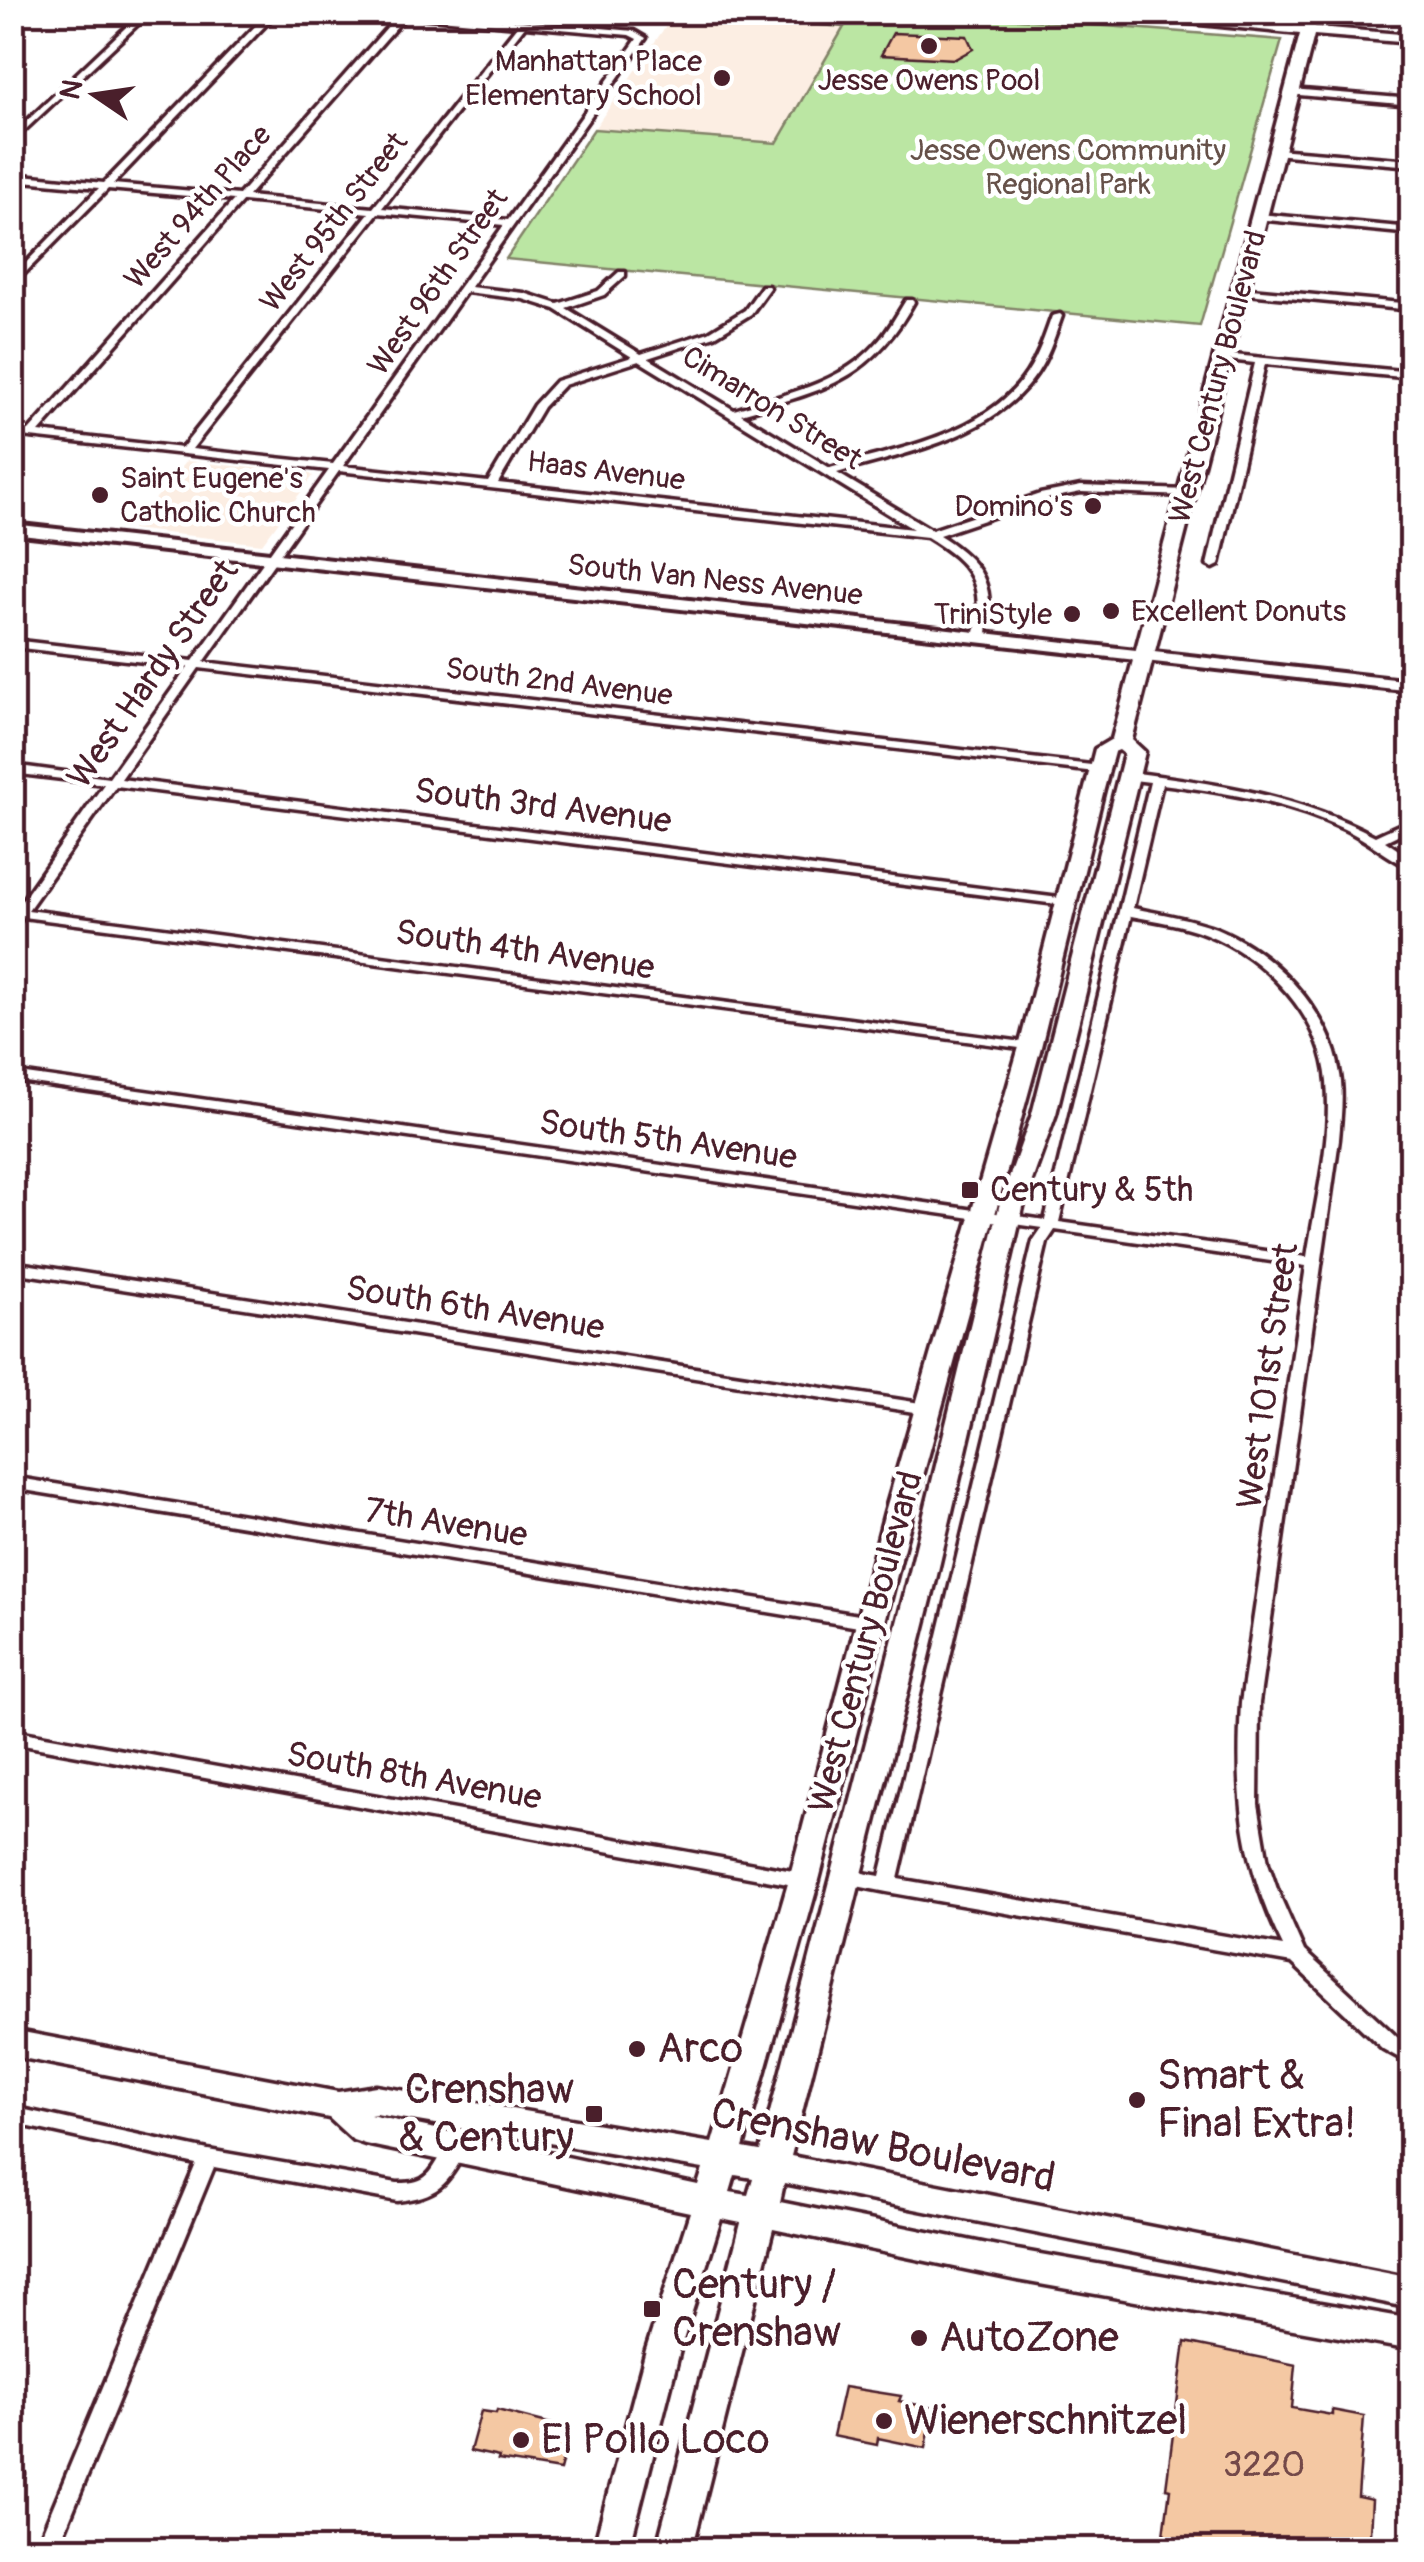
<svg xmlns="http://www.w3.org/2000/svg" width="1424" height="2562" viewBox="0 0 1424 2562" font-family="Pangolin,sans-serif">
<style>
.built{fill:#fceee3}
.green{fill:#bbe6a3;stroke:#828267;stroke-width:2.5}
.building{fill:#f4c8a3;stroke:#4a1f2b;stroke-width:2.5}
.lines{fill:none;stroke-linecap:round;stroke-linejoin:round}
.street-casing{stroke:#4a1f2b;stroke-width:7}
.secondary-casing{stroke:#4a1f2b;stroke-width:8}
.primary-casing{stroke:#4a1f2b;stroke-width:7}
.street{fill:#fff;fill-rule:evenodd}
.secondary{fill:#fff;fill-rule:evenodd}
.primary{fill:#fff;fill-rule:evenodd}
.poi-dot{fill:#4a1f2b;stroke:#fff;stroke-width:4}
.labels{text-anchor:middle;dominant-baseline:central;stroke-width:9;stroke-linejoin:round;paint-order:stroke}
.far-poi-label{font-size:30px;fill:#4a1f2b;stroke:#fff;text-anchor:end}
.far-park-label{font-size:30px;fill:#665149;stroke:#fff}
.far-street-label{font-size:30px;fill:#4a1f2b;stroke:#fff}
.street-label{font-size:35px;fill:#4a1f2b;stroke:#fff}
.poi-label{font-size:35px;fill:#4a1f2b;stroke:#fff;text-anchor:start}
.near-number-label{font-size:35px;fill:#744949}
.near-poi-label{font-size:42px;fill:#4a1f2b;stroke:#fff;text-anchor:start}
.near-street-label{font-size:42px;fill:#4a1f2b;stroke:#fff}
</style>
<rect width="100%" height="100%" fill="#fff"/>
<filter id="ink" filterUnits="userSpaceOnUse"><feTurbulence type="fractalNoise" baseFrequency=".01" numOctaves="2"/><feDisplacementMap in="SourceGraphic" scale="20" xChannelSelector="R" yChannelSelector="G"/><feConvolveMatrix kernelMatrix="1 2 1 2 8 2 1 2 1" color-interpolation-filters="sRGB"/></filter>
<g filter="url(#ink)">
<g class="built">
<polygon points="675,13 844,27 777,144 594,129"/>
<polygon points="186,461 310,474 313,476 262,544 131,529"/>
</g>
<polygon class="green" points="674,13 943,13 1282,40 1200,326 506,259 594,129 777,143 844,27"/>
<g class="building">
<polygon points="893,33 967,36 973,49 955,59 881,55"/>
<polygon points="1185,2342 1296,2365 1292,2408 1332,2415 1332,2410 1364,2416 1358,2497 1372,2500 1369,2550 1162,2550 1170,2489 1166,2488"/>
<polygon points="844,2387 901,2396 899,2401 933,2408 926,2448 878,2438 877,2445 833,2436"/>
<polygon points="497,2410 571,2429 560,2470 498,2460 499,2457 470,2451 481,2411 496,2413"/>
</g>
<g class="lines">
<defs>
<g id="street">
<polygon points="142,12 151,12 12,142 12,135"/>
<path d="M 269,12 L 278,12 L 113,184 L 239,195 L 398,15 L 382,12 L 420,12 L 634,31 L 646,38 L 470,287 L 524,293 L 558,304 L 598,291 L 619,272 L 625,272 L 625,276 L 604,295 L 566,308 L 641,354 L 709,332 L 745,310 L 762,286 L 768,286 L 770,288 L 751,314 L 715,336 L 648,358 L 734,410 C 783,395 839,384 875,345 C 888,332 896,316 906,300 L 912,300 L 914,302 C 870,382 823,390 741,414 L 830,468 C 896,449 986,435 1027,373 C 1039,355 1045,335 1052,316 L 1060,314 L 1062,316 C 1054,338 1047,361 1032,380 C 987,439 905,453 837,473 L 932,530 L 1040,494 L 1081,486 L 1187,490 L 1192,493 L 1187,496 L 1081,492 L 1046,499 L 939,535 C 984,563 996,586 986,638 L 980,641 L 974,638 C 985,584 973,565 927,537 L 339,471 L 204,662 L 1100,766 L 1106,770 L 1104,773 L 199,668 L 121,779 L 1067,899 L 1073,903 L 1072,906 L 116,786 L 28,910 L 1030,1043 L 1037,1047 L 1035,1050 L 23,917 L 17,926 L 12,927 L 12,908 L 16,909 L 104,784 L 12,773 L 12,765 L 109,778 L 188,667 L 12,647 L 12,640 L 193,661 L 329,470 L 12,435 L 12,429 L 29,431 L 234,200 L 108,189 L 12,286 L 12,277 L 99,188 L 12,180 L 12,174 L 104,183 ZM 406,16 L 517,26 L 373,208 L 248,196 ZM 525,26 L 629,35 L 637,39 L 508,220 L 382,208 ZM 243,201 L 369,213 L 182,448 L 39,432 ZM 378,213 L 504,225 L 333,464 L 192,449 ZM 466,292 L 523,299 L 555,309 L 632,357 L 556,381 L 534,405 L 488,482 L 343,466 ZM 639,361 L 913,529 L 498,483 L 543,407 L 564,385 Z"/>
<polygon points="1291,89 1412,99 1412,105 1288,94 1288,90"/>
<polygon points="1276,149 1412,160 1412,166 1273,154 1272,152"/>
<polygon points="1259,214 1412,228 1412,234 1256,219 1256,215"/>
<polygon points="1240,288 1412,304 1412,310 1237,293 1237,289"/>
<polygon points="1223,354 1412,372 1412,378 1265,364 1219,565 1213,568 1207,565 1255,363 1219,359 1218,357"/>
<path d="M 1129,772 C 1214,783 1298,795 1375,836 L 1412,819 L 1412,828 L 1385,841 L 1412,859 L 1412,869 C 1388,858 1368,840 1344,829 C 1287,802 1224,792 1162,784 L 1133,908 C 1161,914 1189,918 1216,928 C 1272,951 1328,1008 1339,1069 C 1344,1092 1341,1116 1339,1139 L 1259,1703 L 1258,1804 L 1268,1863 L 1278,1892 L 1304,1951 L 1397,2037 L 1412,2047 L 1412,2065 L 1383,2049 L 1292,1963 L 887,1892 L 846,1884 L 840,1882 L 837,1877 L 840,1872 L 846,1870 L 880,1876 L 1033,1241 L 1042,1228 L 12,1080 L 12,1072 L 1045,1220 L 1150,782 L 1125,779 L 1125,773 ZM 1131,916 C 1156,921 1182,924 1206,934 C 1265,957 1322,1017 1327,1082 C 1332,1139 1316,1200 1307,1257 L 1059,1222 ZM 1055,1230 L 1306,1266 L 1241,1703 C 1236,1796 1241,1861 1283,1946 L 898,1879 L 1047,1242 Z"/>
<polygon points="12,1262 927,1404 935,1409 927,1414 12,1272"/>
<polygon points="12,1477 871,1617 877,1619 879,1623 877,1627 871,1629 12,1488"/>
<polygon points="12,1730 804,1873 810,1875 813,1880 810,1885 804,1887 12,1743"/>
<path d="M 12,2107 L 208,2150 L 397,2183 C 405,2183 415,2183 422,2179 C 440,2170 441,2138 463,2144 L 466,2150 C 448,2185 437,2197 397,2201 L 214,2167 L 57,2550 L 35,2550 L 196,2164 L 12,2123 Z"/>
<polygon points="12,2464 21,2467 24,2474 21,2481 13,2484"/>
</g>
<g id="secondary">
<polygon points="1307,12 1319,12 1314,31 1308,35 1302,31"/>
<polygon points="12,524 1412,681 1412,691 12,534"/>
</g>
<path id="primary" d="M 1078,12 L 1139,12 L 1412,35 L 1412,43 L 1314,35 L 1132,740 L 1145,752 L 1056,1114 L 1024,1203 L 935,1584 L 791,2156 L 1412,2278 L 1412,2308 L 784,2183 L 780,2202 L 1017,2250 L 1412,2319 L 1412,2350 L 1017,2280 L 773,2229 L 692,2550 L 656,2550 L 741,2223 L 721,2219 L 680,2350 L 629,2550 L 593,2550 L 646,2350 L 690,2212 L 365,2144 L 353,2140 L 329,2118 L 12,2056 L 12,2030 L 338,2092 L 376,2086 L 712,2143 L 789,1880 L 885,1512 L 1019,1047 L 1095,749 L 1112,739 L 1300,34 ZM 1119,750 L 1124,754 L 1032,1114 L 1000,1203 L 907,1584 L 760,2151 L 743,2148 L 819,1880 L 913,1512 L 1041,1047 L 1104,789 L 1114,752 ZM 376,2114 L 703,2169 L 698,2185 L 370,2115 ZM 735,2175 L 753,2178 L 748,2195 L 730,2192 Z"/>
</defs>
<use href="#street" class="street-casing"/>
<use href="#secondary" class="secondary-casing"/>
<use href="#primary" class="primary-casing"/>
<use href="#street" class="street"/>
<use href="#secondary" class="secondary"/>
<use href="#primary" class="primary"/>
</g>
</g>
<g class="poi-dot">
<circle cx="929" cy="46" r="10"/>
<circle cx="722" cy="78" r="10"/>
<circle cx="100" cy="495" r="10"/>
<circle cx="1093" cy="506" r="10"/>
<circle cx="1111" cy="611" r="10"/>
<circle cx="1072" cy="614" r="10"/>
<rect x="960" y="1180" width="20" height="20" rx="5"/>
<circle cx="637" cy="2049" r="10"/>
<circle cx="1137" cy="2100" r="10"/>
<rect x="584" y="2104" width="20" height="20" rx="5"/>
<rect x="642" y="2299" width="20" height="20" rx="5"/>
<circle cx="919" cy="2338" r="10"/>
<circle cx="884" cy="2421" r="10"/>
<circle cx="521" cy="2440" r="10"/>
</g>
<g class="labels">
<g class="far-poi-label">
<text x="702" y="61">Manhattan Place<tspan x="702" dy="34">Elementary School</tspan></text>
<text x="929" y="80" text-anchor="middle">Jesse Owens Pool</text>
<text x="120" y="478" text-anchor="start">Saint Eugene's<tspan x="120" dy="34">Catholic Church</tspan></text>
<text x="1073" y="506">Domino's</text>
<text x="1131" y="611" text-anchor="start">Excellent Donuts</text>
<text x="1052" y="614">TriniStyle</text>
</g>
<g class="far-park-label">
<text x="1068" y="150">Jesse Owens Community<tspan x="1068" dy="34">Regional Park</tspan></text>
</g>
<g class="far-street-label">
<text transform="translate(198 207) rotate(-49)">West 94th Place</text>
<text transform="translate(334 222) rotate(-52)">West 95th Street</text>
<text transform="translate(438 282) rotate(-55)">West 96th Street</text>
<text transform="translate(1218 377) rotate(-75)">West Century Boulevard</text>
<text transform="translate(772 408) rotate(32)">Cimarron Street</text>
<text transform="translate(606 471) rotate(7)">Haas Avenue</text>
<text transform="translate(715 580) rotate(6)">South Van Ness Avenue</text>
<text transform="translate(559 682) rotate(7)">South 2nd Avenue</text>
</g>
<g class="street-label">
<text transform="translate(153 674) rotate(-55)">West Hardy Street</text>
<text transform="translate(543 806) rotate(7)">South 3rd Avenue</text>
<text transform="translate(525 950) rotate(8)">South 4th Avenue</text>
<text transform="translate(668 1140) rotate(8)">South 5th Avenue</text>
<text transform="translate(475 1308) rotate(9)">South 6th Avenue</text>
<text transform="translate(1268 1376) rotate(-82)">West 101st Street</text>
<text transform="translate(446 1523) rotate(9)">7th Avenue</text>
<text transform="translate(866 1642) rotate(-75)">West Century Boulevard</text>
<text transform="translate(414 1776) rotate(10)">South 8th Avenue</text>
</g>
<g class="poi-label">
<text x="990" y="1190">Century &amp; 5th</text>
</g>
<g class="near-number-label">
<text x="1264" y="2465">3220</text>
</g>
<g class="near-poi-label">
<text x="657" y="2049">Arco</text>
<text x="1157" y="2076">Smart &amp;<tspan x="1157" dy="48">Final Extra!</tspan></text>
<text x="574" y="2090" text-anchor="end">Crenshaw<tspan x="574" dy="48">&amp; Century</tspan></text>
<text x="672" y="2285">Century /<tspan x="672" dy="48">Crenshaw</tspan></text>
<text x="939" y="2338">AutoZone</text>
<text x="904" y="2421">Wienerschnitzel</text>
<text x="541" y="2440">El Pollo Loco</text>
</g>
<g class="near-street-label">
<text transform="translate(883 2146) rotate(11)">Crenshaw Boulevard</text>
</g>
</g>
<rect width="1424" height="2562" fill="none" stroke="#fff" stroke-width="50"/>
<rect x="25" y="25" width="1374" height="2512" fill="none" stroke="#4a1f2b" stroke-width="4" filter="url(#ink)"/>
<g transform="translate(95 95) rotate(283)" stroke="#ffffff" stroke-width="8" paint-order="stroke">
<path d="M0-8L18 38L0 25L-18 38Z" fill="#4a1f2b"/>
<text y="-15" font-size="28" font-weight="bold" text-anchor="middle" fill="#4a1f2b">N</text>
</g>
</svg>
